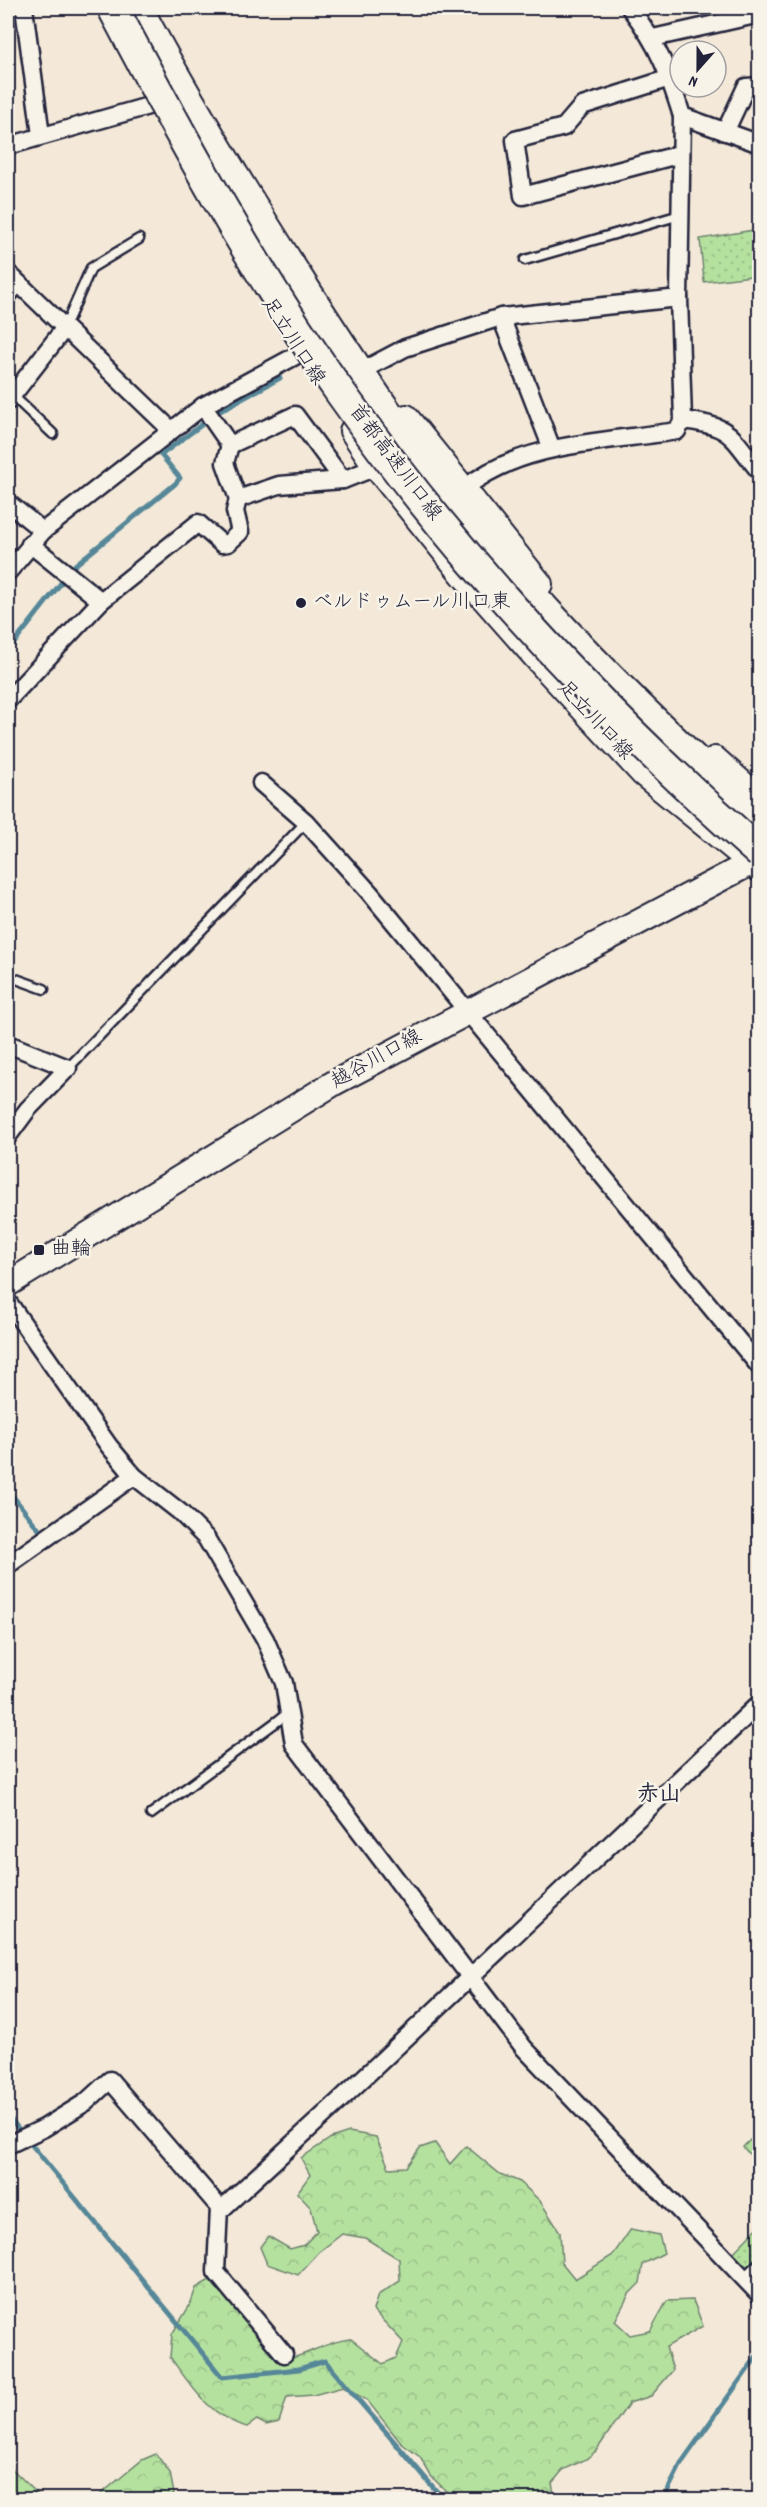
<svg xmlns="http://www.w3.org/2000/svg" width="767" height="2507" viewBox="0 0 767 2507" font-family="Dekko,'Klee One',sans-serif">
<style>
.forest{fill:url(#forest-crowns);stroke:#6c826d;stroke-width:1.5}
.park{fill:url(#park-dots);stroke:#6c826d;stroke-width:1.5}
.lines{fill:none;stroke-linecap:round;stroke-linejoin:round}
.stream{stroke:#578798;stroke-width:5}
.service-casing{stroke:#22223b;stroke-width:13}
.minor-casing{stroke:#22223b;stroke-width:21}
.secondary-casing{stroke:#22223b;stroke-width:28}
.motorway-casing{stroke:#22223b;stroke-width:34}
.service{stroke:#f7f3e8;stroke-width:8}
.minor{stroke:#f7f3e8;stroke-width:16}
.secondary{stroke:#f7f3e8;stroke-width:24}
.motorway{stroke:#f7f3e8;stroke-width:30}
.motorway-bridge-casing{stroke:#22223b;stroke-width:34;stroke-linecap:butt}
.motorway-bridge{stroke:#f7f3e8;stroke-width:30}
.poi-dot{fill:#22223b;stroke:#f7f3e8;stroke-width:2}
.labels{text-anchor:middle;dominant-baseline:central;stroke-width:5;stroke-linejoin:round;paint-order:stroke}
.street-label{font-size:20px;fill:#22223b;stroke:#f7f3e8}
.poi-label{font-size:20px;fill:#22223b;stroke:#f7f3e8;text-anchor:start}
.quarter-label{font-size:22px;font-weight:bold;fill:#22223b;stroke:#f7f3e8}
</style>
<defs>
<pattern id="forest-crowns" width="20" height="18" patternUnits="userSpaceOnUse" patternTransform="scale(1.5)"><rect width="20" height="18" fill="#b5e19f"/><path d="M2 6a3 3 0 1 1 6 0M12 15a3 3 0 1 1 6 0" fill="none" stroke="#9bc18a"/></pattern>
<pattern id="park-dots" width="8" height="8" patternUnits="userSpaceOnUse" patternTransform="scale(1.5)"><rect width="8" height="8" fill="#b5e19f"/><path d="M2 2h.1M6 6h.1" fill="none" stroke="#9bc18a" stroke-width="1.8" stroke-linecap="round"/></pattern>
</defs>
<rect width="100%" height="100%" fill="#f4e9d8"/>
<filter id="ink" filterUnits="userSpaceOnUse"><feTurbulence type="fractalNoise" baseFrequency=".0167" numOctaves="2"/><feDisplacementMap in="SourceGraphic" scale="12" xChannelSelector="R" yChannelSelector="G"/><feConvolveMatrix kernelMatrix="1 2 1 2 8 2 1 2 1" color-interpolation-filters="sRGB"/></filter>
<g filter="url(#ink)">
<g class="forest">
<path d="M 349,2132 L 376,2137 L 389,2168 L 406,2167 L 420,2148 L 435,2143 L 450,2164 L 466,2146 L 500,2174 L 520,2182 L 540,2201 L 560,2232 L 562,2263 L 575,2279 L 613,2255 L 631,2229 L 659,2235 L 664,2253 L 643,2264 L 640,2283 L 629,2294 L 615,2321 L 630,2335 L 650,2331 L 667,2301 L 693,2300 L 703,2326 L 666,2347 L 673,2370 L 651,2396 L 629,2403 L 596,2451 L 586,2459 L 563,2470 L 552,2483 L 555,2499 L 454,2499 L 431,2476 L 420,2457 L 401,2443 L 367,2400 L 343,2387 L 313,2395 L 287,2397 L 279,2422 L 266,2425 L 257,2420 L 247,2427 C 210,2417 192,2387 170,2357 L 172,2334 L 190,2305 L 196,2288 L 213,2278 L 284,2360 C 310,2355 323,2342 351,2339 L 383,2364 L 396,2358 L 403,2342 L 373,2310 L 378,2295 L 400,2281 L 399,2259 L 365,2238 L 342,2234 L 319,2252 L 298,2275 L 267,2264 L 260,2247 L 268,2236 L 290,2249 L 304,2245 L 317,2231 L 311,2208 L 297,2193 L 310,2175 L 301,2158 L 331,2138 Z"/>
<polygon points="156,2454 170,2473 174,2494 167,2499 95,2499 142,2460"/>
<polygon points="8,2465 43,2499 8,2499"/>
</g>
<g class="park">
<polygon points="757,203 760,203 759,275 704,282 700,239 759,229"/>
<polygon points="759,2131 759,2165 743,2147"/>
<polygon points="759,2226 759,2282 732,2254"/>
</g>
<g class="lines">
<g class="stream">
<polyline points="8,651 75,565 175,484 180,478 161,455 220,411 280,378"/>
<polyline points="8,1490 41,1532"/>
<polyline points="8,2116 222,2377 299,2369 325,2361 444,2500"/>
<polyline points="663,2500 682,2462 760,2352"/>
</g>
<defs>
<g id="service">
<polyline points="525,260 680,215"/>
<polyline points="8,301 21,286"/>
<polyline points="64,329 91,268 139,239"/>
<polyline points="12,395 53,434"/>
<polyline points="8,976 44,989"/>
<polyline points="68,1068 306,822"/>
<polyline points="151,1814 287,1714"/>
<polyline points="743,2278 760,2262"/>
</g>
<g id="minor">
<polyline points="24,8 41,135"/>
<path d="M 630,8 C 659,46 668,71 682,116 L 760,144"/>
<polyline points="653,38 760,14"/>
<polyline points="670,78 582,106 564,127 515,140 523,196 681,154"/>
<polyline points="725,132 746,87 760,86"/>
<polyline points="8,146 152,105"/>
<polyline points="8,273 171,430"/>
<polyline points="501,317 552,449"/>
<polyline points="367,368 405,348 501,317 679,298 682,116"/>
<polyline points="8,401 64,329"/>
<polyline points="203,406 230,445 225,463 238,499 279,485 343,480 376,467"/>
<path d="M 683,420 C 732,426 730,435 759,471"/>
<polyline points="230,445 295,415 343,480"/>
<path d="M 464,489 C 520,442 607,442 677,431 L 683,420 L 679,298"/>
<polyline points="8,503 43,531"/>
<polyline points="30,544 101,601"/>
<polyline points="8,572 43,531 203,406 299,354"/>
<polyline points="8,700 101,601 198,523 222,544 228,543 240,532 235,511 238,499"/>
<polyline points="261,783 306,822 370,893 760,1367"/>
<polyline points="8,1044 68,1068 28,1109 8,1136"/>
<polyline points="8,1302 109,1446 134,1476 180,1512 206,1538 265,1639 284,1683 294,1744 524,2048 760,2295"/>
<polyline points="8,1565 134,1476"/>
<polyline points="8,2145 44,2128 86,2102 110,2080 219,2207 216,2272 284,2354"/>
<polyline points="219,2207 223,2208 338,2102 760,1703"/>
</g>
<g id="secondary">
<polyline points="406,417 540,584"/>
<polyline points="352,431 376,467 464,576 546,669 643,774 760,870"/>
<polyline points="715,759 760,799"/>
<polyline points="8,1284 334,1083 760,858"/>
</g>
<path id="motorway" d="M 137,8 C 186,101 241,190 298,279 C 366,386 439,493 524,587 C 598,670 677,746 760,820"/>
</defs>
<use href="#service" class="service-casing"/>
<use href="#minor" class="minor-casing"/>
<use href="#secondary" class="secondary-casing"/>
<use href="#motorway" class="motorway-casing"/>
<use href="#service" class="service"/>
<use href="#minor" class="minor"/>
<use href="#secondary" class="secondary"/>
<use href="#motorway" class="motorway"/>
<defs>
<path id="motorway-bridge" d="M 113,8 C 182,139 254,271 340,392 C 461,563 604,715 760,853"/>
</defs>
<use href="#motorway-bridge" class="motorway-bridge-casing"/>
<use href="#motorway-bridge" class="motorway-bridge"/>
</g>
</g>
<g class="poi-dot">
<circle cx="301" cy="603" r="6"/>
<rect x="33" y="1244" width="12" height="12" rx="3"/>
</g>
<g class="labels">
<g class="street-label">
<text transform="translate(292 342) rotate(57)">足立川口線</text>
<text transform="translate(394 463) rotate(53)">首都高速川口線</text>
<text transform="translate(594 721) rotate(47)">足立川口線</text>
<text transform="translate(377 1060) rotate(-29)">越谷川口線</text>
</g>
<g class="poi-label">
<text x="313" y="603">ベルドゥムール川口東</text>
<text x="51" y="1250">曲輪</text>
</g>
<g class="quarter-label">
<text x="659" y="1795">赤山</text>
</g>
</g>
<rect width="767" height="2507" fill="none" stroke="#f7f3e8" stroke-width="30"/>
<rect x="15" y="15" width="737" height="2477" fill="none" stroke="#22223b" stroke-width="2" filter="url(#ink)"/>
<g transform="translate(698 69) rotate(201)"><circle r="28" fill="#f7f3e8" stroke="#a29fa3" stroke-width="1.5"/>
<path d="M0-4.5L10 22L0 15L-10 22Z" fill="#22223b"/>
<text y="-9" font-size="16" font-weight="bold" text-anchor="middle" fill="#22223b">N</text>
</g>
</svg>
